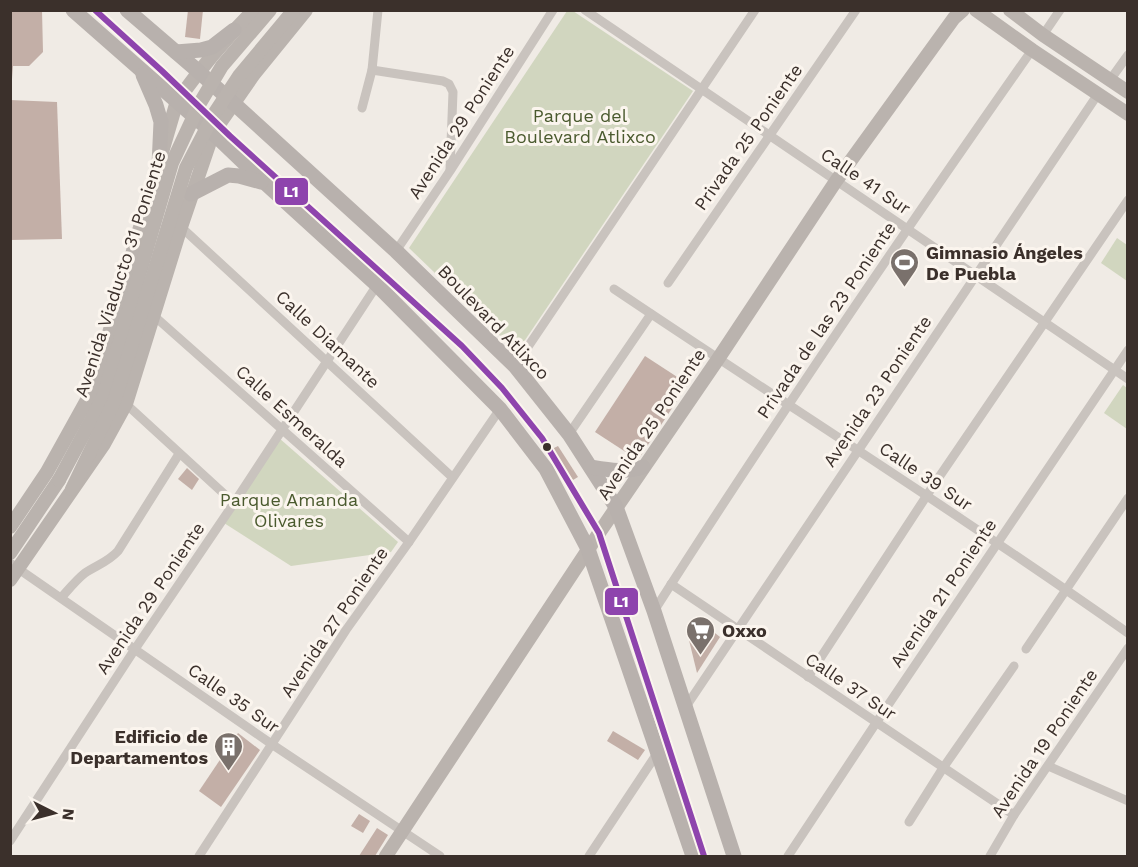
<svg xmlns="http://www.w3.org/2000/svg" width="1138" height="867" viewBox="0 0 1138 867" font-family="'Work Sans',sans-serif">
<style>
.green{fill:#d1d6bf}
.building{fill:#c3afa7}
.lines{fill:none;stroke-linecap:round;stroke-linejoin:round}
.minor{stroke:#c9c3be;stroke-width:9}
.secondary{stroke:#bab3ae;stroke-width:14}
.primary{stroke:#b8b1ad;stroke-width:15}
.secondary-bridge{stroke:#bab3ae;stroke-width:14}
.bus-1-casing{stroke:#fbf5ee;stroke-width:10}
.bus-1{stroke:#8e44ad;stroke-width:6}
.bus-dot{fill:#3b302b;stroke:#fbf5ee;stroke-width:2}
.labels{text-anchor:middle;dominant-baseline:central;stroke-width:6;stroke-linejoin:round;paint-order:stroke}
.park-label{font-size:18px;fill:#4a5a2e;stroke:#fbf5ee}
.street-label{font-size:18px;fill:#3b302b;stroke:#fbf5ee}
.poi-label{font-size:18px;font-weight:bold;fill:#3b302b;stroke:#fbf5ee;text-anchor:start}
.line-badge{stroke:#fbf5ee;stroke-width:2}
.badge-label{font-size:16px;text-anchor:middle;font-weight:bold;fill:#fff}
</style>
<rect width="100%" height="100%" fill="#f0ebe5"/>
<g class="green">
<polygon points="567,11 573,11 693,91 517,352 409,248"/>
<polygon points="1117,238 1127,245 1127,281 1101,263"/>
<polygon points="1123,385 1127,388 1127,429 1104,413"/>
<polygon points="279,438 398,542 391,552 291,566 224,523"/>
</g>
<g class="building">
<polygon points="10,10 42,10 43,52 29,66 13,66 12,79 10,79"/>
<polygon points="188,10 203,10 200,39 185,37"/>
<polygon points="10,100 57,102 62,239 10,240"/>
<polygon points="645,356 688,384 638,460 595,432"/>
<polygon points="558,446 578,477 573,480 552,449"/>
<polygon points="187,468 199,479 192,490 178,479"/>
<polygon points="710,629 720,637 697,673 688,636"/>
<polygon points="613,731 645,750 638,760 607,741"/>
<polygon points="238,733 260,750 221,807 199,791"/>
<polygon points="359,814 370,821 363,833 351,826"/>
<polygon points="377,828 388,835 375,856 359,856"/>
</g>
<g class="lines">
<g class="minor">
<polyline points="585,10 1128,379"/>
<polyline points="1043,35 1060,10"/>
<polyline points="372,70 443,81 449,84 453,92 450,170"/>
<polyline points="1110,80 1128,55"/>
<polyline points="362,108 372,70 378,10"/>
<polyline points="181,227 452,477"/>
<polyline points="396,251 450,171 553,10"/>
<polyline points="668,283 856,10"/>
<path d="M 614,289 C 785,404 959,514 1128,633"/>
<polyline points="153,315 409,542"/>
<polyline points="515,366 755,10"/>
<polyline points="126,404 234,503"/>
<polyline points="569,434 651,314"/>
<polyline points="10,563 273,745 440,856"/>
<polyline points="671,584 1014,815"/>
<path d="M 61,598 C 69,589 76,580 85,573 C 97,565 108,562 118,551 L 179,454"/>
<path d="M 654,611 C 775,421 902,235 1032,50"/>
<polyline points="1026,649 1128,498"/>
<polyline points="808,677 935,483 1128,200"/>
<polyline points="685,708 1098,94"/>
<polyline points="1048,766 1128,801"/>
<polyline points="909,822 943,768 1014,666"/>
<polyline points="10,841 135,649 234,503 377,285"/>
<polyline points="199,856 346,630 409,542 500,409"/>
<polyline points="589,856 658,752"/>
<polyline points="788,856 876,723 1128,350"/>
<polyline points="990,856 1014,815 1128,648"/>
</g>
<g class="secondary">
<polyline points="976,10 1032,50 1128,114"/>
<polyline points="1010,10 1043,35 1128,92"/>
<path d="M 10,527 L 47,472 L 92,391 L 177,101 C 200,69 225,39 254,10"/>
<polyline points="10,553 59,480"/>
<polyline points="10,580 104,444 126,404 181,227 213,133 254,74 306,10"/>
<polyline points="386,856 599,533 718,359 836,181 954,18 963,10"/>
</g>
<g class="primary">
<polyline points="73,10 213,133 265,183 377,285 500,409 546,469 588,549 693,856"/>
<polyline points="127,10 198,71 396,251 515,366 569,434 616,507 654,611 734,856"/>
<polyline points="176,52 201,50 212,47 234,30"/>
<polyline points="143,75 156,105 161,122 159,165"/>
<polyline points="191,194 228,175 239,176 261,182"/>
<path d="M 591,467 C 609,470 625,473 643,467"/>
</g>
<g class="secondary-bridge">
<polyline points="59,480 103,398 172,163 200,103 222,66 270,10"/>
<polyline points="72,489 114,402 186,168 214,114 239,76 294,10"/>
</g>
<defs>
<polyline id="bus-1" points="95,10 162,71 230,136 462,346 502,388 542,438 599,533 704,856"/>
</defs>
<use href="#bus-1" class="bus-1-casing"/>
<use href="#bus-1" class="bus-1"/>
</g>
<defs>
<symbol id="stadium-pin" viewBox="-11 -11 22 30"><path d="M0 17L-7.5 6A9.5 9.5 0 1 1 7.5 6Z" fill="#7a716c" stroke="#fbf5ee"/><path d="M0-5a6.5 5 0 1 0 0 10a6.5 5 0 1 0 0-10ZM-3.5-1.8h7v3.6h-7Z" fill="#fff"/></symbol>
<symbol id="supermarket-pin" viewBox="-11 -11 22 30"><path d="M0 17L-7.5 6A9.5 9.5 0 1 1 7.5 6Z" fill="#7a716c" stroke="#fbf5ee"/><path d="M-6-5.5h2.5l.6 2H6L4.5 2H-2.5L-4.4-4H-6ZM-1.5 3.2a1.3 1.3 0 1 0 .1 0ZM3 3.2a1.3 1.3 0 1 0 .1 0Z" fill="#fff"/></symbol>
<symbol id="building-pin" viewBox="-11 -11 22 30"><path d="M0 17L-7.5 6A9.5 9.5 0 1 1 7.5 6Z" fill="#7a716c" stroke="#fbf5ee"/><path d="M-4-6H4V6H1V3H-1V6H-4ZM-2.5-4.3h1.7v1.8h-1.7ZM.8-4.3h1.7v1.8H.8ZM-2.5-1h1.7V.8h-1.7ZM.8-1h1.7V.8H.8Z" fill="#fff"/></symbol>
</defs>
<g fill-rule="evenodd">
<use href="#stadium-pin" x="888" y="246" width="33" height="45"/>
<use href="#supermarket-pin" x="684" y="614" width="33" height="45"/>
<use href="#building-pin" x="212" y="730" width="33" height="45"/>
</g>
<circle class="bus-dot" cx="547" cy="447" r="5"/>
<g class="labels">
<g class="park-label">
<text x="580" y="115">Parque del<tspan x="580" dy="21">Boulevard Atlixco</tspan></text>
<text x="289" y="499">Parque Amanda<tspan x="289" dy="21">Olivares</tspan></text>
</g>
<g class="street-label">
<text transform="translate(461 122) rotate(-57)">Avenida 29 Poniente</text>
<text transform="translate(748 137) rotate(-55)">Privada 25 Poniente</text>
<text transform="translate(866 181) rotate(34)">Calle 41 Sur</text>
<text transform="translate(120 274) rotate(-72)">Avenida Viaducto 31 Poniente</text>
<text transform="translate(826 320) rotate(-56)">Privada de las 23 Poniente</text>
<text transform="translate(494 322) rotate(46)">Boulevard Atlixco</text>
<text transform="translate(328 339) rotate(43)">Calle Diamante</text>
<text transform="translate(877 391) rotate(-56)">Avenida 23 Poniente</text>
<text transform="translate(292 416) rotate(42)">Calle Esmeralda</text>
<text transform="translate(651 424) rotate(-56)">Avenida 25 Poniente</text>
<text transform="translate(926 476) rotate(34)">Calle 39 Sur</text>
<text transform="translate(943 593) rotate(-56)">Avenida 21 Poniente</text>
<text transform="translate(150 598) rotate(-56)">Avenida 29 Poniente</text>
<text transform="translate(334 622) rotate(-56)">Avenida 27 Poniente</text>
<text transform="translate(851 686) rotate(34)">Calle 37 Sur</text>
<text transform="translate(234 698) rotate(35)">Calle 35 Sur</text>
<text transform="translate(1044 743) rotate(-56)">Avenida 19 Poniente</text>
</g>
<g class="poi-label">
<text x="926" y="252">Gimnasio Ángeles<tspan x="926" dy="21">De Puebla</tspan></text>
<text x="722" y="630">Oxxo</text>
<text x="208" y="736" text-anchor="end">Edificio de<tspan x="208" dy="21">Departamentos</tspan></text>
</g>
</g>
<g class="line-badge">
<rect x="274" y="177" width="35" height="29" rx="6" fill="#8e44ad"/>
<rect x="604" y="587" width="35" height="29" rx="6" fill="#8e44ad"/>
</g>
<g class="badge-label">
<text x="291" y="197">L1</text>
<text x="621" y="607">L1</text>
</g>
<rect width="1138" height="867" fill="none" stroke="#3b302b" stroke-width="24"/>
<g transform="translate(54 813) rotate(96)" stroke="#fbf5ee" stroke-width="4.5" paint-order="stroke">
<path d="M0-4.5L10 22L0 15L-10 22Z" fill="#3b302b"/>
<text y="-9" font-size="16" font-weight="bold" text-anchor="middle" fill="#3b302b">N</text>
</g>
</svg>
